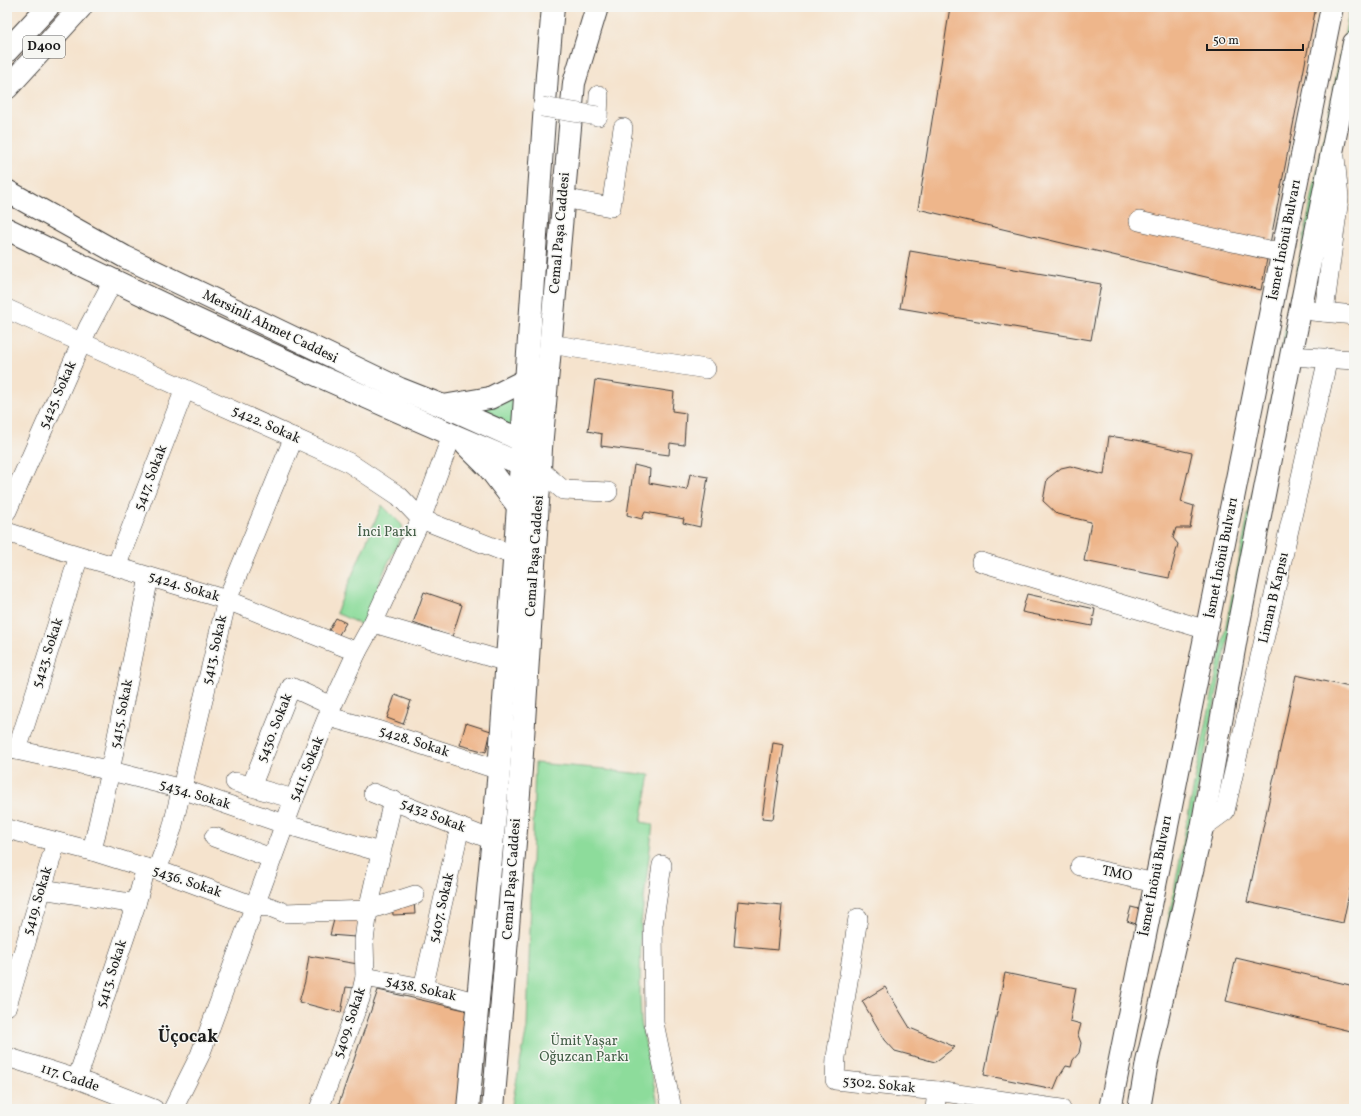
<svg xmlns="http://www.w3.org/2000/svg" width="1361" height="1116" viewBox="0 0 1361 1116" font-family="Vollkorn,serif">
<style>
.green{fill:#8ddc9b;stroke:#547c5c}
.building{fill:#eeb68b}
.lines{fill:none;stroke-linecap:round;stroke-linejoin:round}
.minor-casing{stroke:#3d3a37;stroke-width:20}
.major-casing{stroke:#3d3a37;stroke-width:24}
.highway-casing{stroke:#3d3a37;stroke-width:24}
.minor{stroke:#fff;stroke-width:19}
.major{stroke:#fff;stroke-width:22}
.highway{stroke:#fff;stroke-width:22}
.minor-bridge-casing{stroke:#3d3a37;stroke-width:20;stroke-linecap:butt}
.minor-bridge{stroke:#fff;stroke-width:19}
.labels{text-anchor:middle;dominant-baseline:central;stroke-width:3;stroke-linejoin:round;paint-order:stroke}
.shield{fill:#f6f6f2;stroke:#5d5d5c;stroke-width:1}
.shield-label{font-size:13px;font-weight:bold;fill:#1c1c1c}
.street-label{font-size:14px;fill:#1c1c1c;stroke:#f6f6f2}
.park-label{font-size:14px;fill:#445f48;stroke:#f6f6f2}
.district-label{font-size:18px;font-weight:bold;fill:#1c1c1c;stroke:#f6f6f2}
</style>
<rect width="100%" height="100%" fill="#f6f6f2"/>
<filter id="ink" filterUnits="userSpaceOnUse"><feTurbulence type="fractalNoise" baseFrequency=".025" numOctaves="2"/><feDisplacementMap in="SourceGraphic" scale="8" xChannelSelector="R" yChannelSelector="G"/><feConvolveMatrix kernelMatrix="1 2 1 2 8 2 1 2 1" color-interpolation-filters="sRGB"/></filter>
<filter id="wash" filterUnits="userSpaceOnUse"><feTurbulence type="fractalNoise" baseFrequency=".012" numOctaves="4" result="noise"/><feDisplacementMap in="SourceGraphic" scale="16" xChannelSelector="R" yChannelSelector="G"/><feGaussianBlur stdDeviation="0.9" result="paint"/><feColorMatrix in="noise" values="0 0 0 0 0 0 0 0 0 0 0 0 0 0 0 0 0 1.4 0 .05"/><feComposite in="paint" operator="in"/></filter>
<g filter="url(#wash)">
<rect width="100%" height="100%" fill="#f5e3cd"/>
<g class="green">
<polygon points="1350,7 1354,7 1354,15 1133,1109 1191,800"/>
<polygon points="516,397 514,431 458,407"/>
<polygon points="382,505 402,525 403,533 386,567 362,625 336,613"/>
<polygon points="535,763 606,769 606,770 650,775 641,822 653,824 641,923 640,994 641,1022 659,1109 511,1109 527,1028"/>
</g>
<g id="blocks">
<g class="building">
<polygon points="950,7 1316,7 1261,290 918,209"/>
<polygon points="910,251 1101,284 1091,340 900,308"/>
<polygon points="595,380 674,392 672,411 686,413 684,445 670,443 669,455 601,446 602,434 588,431"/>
<polygon points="1109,436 1136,440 1192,453 1181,502 1194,506 1190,528 1176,528 1173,538 1178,544 1169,578 1084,561 1091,522 1057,514 1043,501 1047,479 1061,468 1070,466 1104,475"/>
<polygon points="634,465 650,469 649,483 687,490 690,474 708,477 700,527 683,523 684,519 645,512 642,519 627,515"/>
<polygon points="424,592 462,605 452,637 413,623"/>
<polygon points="1027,594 1095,609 1092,626 1022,612"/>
<polygon points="336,618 346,623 338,636 329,630"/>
<polygon points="1296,675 1354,688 1354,870 1343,923 1247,902"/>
<polygon points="395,695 411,701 403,724 387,718"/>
<polygon points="466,723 491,731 486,752 460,745"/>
<polygon points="773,743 784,745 773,819 762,818"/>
<polygon points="414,901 415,914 393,915 392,903"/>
<polygon points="738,901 782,905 778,950 734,946"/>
<polygon points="1131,907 1139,909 1136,924 1127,921"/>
<polygon points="360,914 355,937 330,935 335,916"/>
<polygon points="309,956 358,964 354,988 346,987 341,1013 299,1002 305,981"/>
<polygon points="1236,958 1354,986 1354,1015 1350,1031 1226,1001"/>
<polygon points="1005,973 1076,988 1070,1021 1081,1024 1078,1035 1081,1043 1079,1053 1073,1060 1071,1067 1066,1066 1059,1077 1054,1089 984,1075"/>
<polygon points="885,987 910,1028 955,1047 935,1062 895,1051 885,1040 862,1001"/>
<polygon points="378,990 469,1011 457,1109 337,1109"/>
</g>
</g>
</g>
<g filter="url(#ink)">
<use href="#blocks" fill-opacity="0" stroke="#3d3a37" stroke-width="1"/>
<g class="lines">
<defs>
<g id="minor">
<polyline points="598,116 599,95"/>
<polyline points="563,198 611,207 623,128"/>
<polyline points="1139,221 1282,253"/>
<polyline points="7,309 348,462 399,496 421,519 515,556"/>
<polyline points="1312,311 1354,315"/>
<polyline points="1324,312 1339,198 1335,157"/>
<polyline points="550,344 706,369"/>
<polyline points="1291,356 1354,360"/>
<polyline points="540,470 563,490 608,492"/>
<polyline points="7,511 88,328 113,281"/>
<polyline points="7,532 64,551 227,600 357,652"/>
<polyline points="981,562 1207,630"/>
<polyline points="116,567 185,389"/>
<polyline points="373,623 507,662"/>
<polyline points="329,717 380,731 499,770"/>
<polyline points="7,748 103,769 182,789 284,824 380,852"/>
<polyline points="17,750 79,556"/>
<polyline points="235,782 294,799"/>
<polyline points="251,787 291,687 332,706"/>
<polyline points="373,793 492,840"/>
<polyline points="1202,828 1225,811 1328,358"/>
<polyline points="7,829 92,851 146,868 157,870 254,906 270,907 285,913 368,910 415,895"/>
<polyline points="214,837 271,858"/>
<polyline points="92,851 110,771 149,577"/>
<polyline points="662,865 653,925 654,1023 672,1109"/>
<polyline points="1080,866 1155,883"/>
<polyline points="157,870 172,829 227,600 294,437"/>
<polyline points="42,889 136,904"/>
<polyline points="858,918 836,1057 835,1080 937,1091 1061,1109"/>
<polyline points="365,977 423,988 478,1003"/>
<polyline points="423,988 460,827"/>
<polyline points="7,1006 56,842"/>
<polyline points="7,1057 77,1079 154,1109"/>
<polyline points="77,1079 136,904 146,868"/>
<polyline points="173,1109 200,1055 294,799 332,706 357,652 373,623 421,519 452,435"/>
<polyline points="319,1109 360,999 365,977 364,941 368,910 393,800"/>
<polyline points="935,1109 937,1091"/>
</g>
<g id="major">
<polyline points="7,191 125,257 400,389 458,412 534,446"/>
<path d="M 7,229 C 176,312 348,391 521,464 L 534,468"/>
<polyline points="443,406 490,398 526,380"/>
<polyline points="466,445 489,468 518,506"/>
<polyline points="468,1109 499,770 521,464 522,441 547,75 553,7"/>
<polyline points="493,1109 521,769 540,470 541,448 574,83 597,7"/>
<path d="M 1110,1109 C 1185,742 1257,374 1332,7"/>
<polyline points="1139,1109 1147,1062 1202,828 1236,638 1291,356 1354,43"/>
</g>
<g id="highway">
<polyline points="7,51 48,7"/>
<polyline points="7,88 81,7"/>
</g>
</defs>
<use href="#minor" class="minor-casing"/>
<use href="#major" class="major-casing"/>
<use href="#highway" class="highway-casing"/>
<use href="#minor" class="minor"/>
<use href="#major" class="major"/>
<use href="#highway" class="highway"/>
<defs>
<polyline id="minor-bridge" points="542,107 598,116"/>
</defs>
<use href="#minor-bridge" class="minor-bridge-casing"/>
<use href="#minor-bridge" class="minor-bridge"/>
</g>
</g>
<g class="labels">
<rect class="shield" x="23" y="36" width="42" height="22" rx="3"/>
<g class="shield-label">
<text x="44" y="47">D400</text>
</g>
<g class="street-label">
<text transform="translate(560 233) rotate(-85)">Cemal Paşa Caddesi</text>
<text transform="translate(1285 240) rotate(-79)">İsmet İnönü Bulvarı</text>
<text transform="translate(270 327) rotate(26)">Mersinli Ahmet Caddesi</text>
<text transform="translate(58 395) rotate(-66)">5425. Sokak</text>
<text transform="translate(266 425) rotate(24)">5422. Sokak</text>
<text transform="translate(151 478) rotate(-69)">5417. Sokak</text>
<text transform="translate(535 556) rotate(-86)">Cemal Paşa Caddesi</text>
<text transform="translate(1222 558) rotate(-79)">İsmet İnönü Bulvarı</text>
<text transform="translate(184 587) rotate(17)">5424. Sokak</text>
<text transform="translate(1274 598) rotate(-77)">Liman B Kapısı</text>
<text transform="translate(215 650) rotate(-77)">5413. Sokak</text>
<text transform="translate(48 653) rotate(-72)">5423. Sokak</text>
<text transform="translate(122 714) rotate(-79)">5415. Sokak</text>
<text transform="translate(275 728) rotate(-68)">5430. Sokak</text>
<text transform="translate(414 742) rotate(18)">5428. Sokak</text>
<text transform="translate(307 769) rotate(-67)">5411. Sokak</text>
<text transform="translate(195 795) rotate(17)">5434. Sokak</text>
<text transform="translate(433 816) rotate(22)">5432 Sokak</text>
<text transform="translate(1117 874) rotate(12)">TMO</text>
<text transform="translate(1156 876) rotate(-79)">İsmet İnönü Bulvarı</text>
<text transform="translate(512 879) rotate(-86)">Cemal Paşa Caddesi</text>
<text transform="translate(187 882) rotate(19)">5436. Sokak</text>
<text transform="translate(38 901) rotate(-73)">5419. Sokak</text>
<text transform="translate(442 908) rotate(-77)">5407. Sokak</text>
<text transform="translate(112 974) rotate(-72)">5413. Sokak</text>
<text transform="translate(421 989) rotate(13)">5438. Sokak</text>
<text transform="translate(350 1023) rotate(-71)">5409. Sokak</text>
<text transform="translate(70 1078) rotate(19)">117. Cadde</text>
<text transform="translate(879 1085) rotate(6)">5302. Sokak</text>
</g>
<g class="park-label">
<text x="387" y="532">İnci Parkı</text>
<text x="584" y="1041">Ümit Yaşar<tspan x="584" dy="16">Oğuzcan Parkı</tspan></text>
</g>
<g class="district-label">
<text x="188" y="1037">Üçocak</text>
</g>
</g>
<rect width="1361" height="1116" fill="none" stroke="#f6f6f2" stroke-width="24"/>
<path d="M1207 44v6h96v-6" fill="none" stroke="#1c1c1c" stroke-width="2"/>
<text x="1213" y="44" font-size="12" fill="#1c1c1c" stroke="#f6f6f2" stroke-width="3" paint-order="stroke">50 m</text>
</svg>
